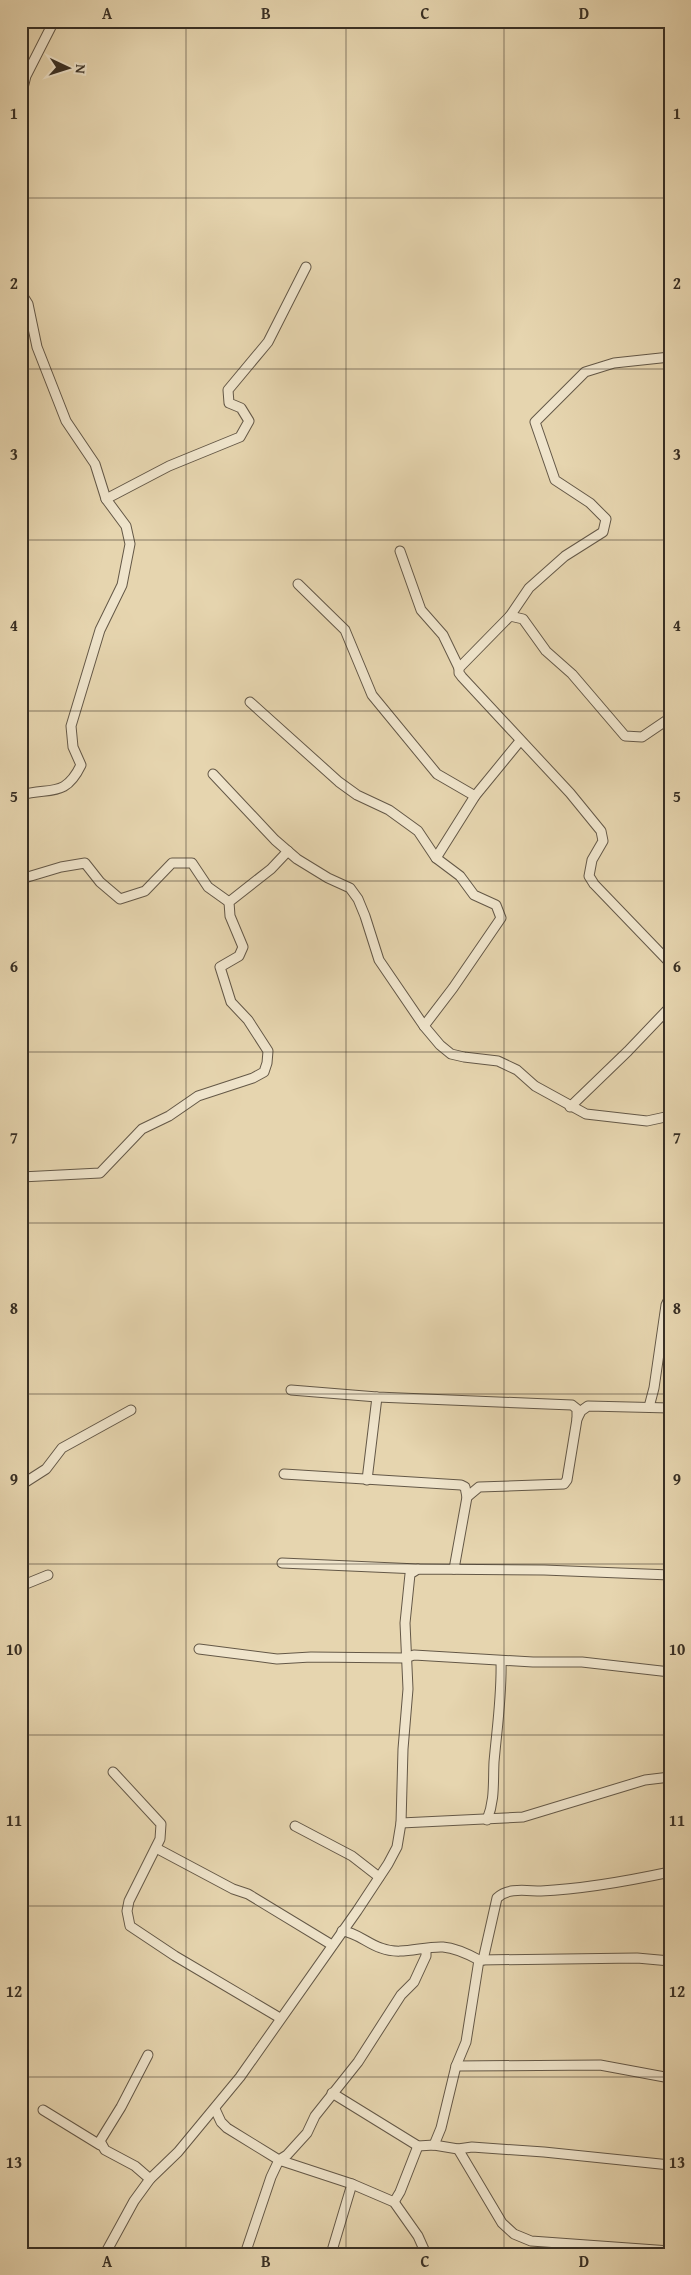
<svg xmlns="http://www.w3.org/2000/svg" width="691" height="2275" viewBox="0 0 691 2275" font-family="'Gentium Book Plus',serif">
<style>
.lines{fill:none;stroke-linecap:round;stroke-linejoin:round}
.minor-casing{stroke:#645847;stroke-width:11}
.minor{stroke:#efe4cb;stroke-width:9}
.grid{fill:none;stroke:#382f24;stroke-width:1;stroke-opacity:0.55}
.neatline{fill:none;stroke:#382f24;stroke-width:2}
.grid-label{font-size:16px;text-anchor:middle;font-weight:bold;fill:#382f24}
</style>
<rect width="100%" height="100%" fill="#e6d5af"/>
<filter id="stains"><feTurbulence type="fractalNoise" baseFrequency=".004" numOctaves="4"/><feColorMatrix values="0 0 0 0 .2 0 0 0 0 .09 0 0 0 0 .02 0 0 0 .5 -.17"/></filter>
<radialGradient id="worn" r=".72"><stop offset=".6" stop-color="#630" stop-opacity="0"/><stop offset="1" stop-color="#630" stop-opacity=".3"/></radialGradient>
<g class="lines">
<defs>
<g id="minor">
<polyline points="21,96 26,76 54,21"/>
<path d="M 21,293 L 28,304 L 37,347 L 66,421 L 95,464 L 106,499 L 126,526 L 130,544 L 122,585 L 100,630 L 71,726 L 73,747 L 81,765 C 65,798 51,787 21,795"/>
<polyline points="106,499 169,466 240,437 249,421 241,408 229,403 228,390 268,342 306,267"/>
<polyline points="400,551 421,610 443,635 459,668"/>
<polyline points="298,584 345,630 372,695 437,774 475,796"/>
<polyline points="510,616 529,588 565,556 603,532 606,519 590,503 555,480 535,422 585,372 614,363 670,357"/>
<polyline points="250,702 339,782 357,795 389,810 418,831 436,858 460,876 474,895 496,905 501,918 453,988 424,1026"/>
<polyline points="670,718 642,737 625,736 572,674 546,651 523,619 510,616 459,668 459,673 462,677 570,793 601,831 603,841 592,860 589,876 594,884 670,963"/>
<polyline points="213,774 275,840 297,859 328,878 350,888 358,899 365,916 379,960 424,1026 440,1045 451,1054 464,1057 498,1061 517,1070 535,1086 586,1114 647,1121 670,1116"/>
<polyline points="436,858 475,796 520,741"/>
<polyline points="21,879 61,867 85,863 100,882 120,899 145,891 172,863 192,863 208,887 229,902"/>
<polyline points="570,1107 628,1051 670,1007"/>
<polyline points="21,1177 100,1173 142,1129 169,1116 198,1096 253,1078 264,1072 267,1063 268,1051 248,1020 231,1002 220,967 239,956 243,947 230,916 229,902 271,869 288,851"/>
<polyline points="291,1390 377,1397 572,1405 577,1409 577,1419"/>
<polyline points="649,1407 654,1388 666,1305 670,1297"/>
<polyline points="284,1474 461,1485 465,1487 467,1497 454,1569"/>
<polyline points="367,1480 377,1397"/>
<polyline points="21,1485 46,1469 62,1448 131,1410"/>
<polyline points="467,1497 479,1487 564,1484 567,1480 577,1419 581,1411 588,1406 670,1408"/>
<polyline points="282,1563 418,1569"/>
<polyline points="21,1586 48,1575"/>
<polyline points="199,1649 277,1659 311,1657 405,1658 414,1655 533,1662 582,1662 670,1672"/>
<polyline points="113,1772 161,1824 160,1839 129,1901 127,1911 130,1926 175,1956 280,2018"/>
<path d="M 487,1820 C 495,1800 493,1783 494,1762 C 497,1728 502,1695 501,1661"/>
<polyline points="401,1823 523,1817 645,1780 670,1777"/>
<polyline points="295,1826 352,1856 379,1877"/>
<polyline points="156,1848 233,1889 248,1894 332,1945"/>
<path d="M 342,1931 C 356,1932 368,1944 381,1948 C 401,1956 422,1946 443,1947 C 455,1948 468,1954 479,1960 L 637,1958 L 670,1961"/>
<path d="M 483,1960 L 497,1898 C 508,1887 527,1891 541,1891 C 584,1889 628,1881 670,1872"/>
<polyline points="148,2055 121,2107 100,2141 105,2150 135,2166 150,2179"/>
<polyline points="456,2066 600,2065 670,2078"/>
<polyline points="332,2093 418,2146 434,2145 458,2149 472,2147 544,2152 670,2165"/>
<polyline points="215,2109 221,2122 227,2128 279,2160 287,2155 307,2133 315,2116 358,2062 401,1995 414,1982 426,1956 426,1949"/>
<polyline points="43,2110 100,2145"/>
<polyline points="434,2145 441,2128 456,2066 466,2042 479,1960"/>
<polyline points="458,2149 502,2223 514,2234 531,2241 670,2251"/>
<polyline points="394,2202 400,2192 418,2146"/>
<polyline points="105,2254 134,2201 150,2179 178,2152 240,2077 357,1911 388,1864 397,1847 401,1823 403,1749 408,1689 405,1623 410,1574 418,1569 544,1570 670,1575"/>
<polyline points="245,2254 271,2177 279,2160 352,2184 394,2202 418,2236 426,2254"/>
<polyline points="331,2254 352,2184"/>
</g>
</defs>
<use href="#minor" class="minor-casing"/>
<use href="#minor" class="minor"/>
</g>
<path class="grid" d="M 186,21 L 186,2254M 346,21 L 346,2254M 504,21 L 504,2254M 21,198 L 670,198M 21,369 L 670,369M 21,540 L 670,540M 21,711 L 670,711M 21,881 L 670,881M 21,1052 L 670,1052M 21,1223 L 670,1223M 21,1394 L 670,1394M 21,1564 L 670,1564M 21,1735 L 670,1735M 21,1906 L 670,1906M 21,2077 L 670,2077"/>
<rect width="691" height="2275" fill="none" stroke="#e6d5af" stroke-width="55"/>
<g transform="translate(68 68) rotate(94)" stroke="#efe4cb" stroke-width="4" paint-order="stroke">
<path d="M0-4L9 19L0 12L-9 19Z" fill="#382f24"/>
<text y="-8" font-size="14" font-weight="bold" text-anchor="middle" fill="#382f24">N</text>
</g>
<rect x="28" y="28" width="636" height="2220" class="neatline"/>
<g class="grid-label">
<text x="107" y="19">A</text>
<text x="266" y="19">B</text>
<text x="425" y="19">C</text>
<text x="584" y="19">D</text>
<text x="14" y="119">1</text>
<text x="677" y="119">1</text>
<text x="14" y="289">2</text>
<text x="677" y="289">2</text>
<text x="14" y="460">3</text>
<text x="677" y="460">3</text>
<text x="14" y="631">4</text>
<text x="677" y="631">4</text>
<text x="14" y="802">5</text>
<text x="677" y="802">5</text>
<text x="14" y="972">6</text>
<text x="677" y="972">6</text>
<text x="14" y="1143">7</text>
<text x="677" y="1143">7</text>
<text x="14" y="1314">8</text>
<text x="677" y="1314">8</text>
<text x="14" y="1485">9</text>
<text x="677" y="1485">9</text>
<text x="14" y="1655">10</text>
<text x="677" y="1655">10</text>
<text x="14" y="1826">11</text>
<text x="677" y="1826">11</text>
<text x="14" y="1997">12</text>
<text x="677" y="1997">12</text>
<text x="14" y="2168">13</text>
<text x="677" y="2168">13</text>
<text x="107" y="2267">A</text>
<text x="266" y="2267">B</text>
<text x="425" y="2267">C</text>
<text x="584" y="2267">D</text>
</g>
<rect width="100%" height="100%" filter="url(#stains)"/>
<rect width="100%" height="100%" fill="url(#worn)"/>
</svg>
